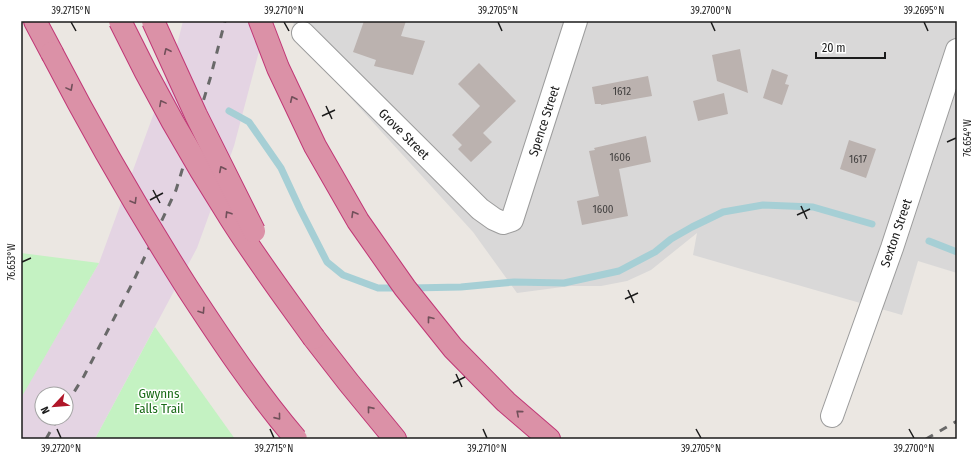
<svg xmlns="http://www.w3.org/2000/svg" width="978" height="460" viewBox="0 0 978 460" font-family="'Fira Sans Condensed',sans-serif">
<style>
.residential{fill:#d9d8d8}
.industrial{fill:#e4d4e3;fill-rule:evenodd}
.park{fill:#c4f2c2}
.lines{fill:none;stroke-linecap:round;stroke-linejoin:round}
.stream{stroke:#a6cfd5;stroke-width:7}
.building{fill:#bbb2af}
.minor-casing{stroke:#9c9c9c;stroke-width:24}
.highway-casing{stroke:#c13776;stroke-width:24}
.minor{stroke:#fff;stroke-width:22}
.highway{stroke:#db91a7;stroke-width:22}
.rail{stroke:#696969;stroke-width:3;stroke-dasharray:8 8;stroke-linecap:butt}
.highway-bridge-casing{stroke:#c13776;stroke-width:24;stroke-linecap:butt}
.highway-bridge{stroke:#db91a7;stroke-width:22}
.oneway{stroke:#71505a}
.ticks{fill:none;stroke:#1b1b1b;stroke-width:1.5}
.labels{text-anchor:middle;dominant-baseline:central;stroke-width:3;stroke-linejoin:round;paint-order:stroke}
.number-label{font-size:11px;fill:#434140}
.street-label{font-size:13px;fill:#1b1b1b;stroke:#fff}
.park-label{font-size:13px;fill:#196b17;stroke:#fff}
.neatline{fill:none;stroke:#1b1b1b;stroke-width:1.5}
.ticks-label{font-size:10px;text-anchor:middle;fill:#1b1b1b}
</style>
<rect width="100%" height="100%" fill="#ebe7e2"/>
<polygon class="residential" points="293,21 957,21 957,273 918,261 902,315 693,255 697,233 651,270 627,281 601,286 570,286 517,293 473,232 296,38"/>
<path class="industrial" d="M 183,21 L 267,21 L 234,146 L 197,248 L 95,439 L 21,439 L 21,397 L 99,263 L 173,61 ZM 42,394 L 66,394 L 66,418 L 42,418 Z"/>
<g class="park">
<polygon points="21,253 99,263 21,398"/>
<polygon points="155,327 235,439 95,439"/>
</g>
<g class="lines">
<g class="stream">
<polyline points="229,111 249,122 281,168 300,209 327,262 343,275 378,288 400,288"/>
<polyline points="929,241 957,252"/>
<polyline points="411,288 461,287 514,282 564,283 619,271 655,252 671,239 692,227 723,212 763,205 813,207 872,224"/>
</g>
</g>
<g class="building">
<polygon points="364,21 406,21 401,36 425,41 413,75 374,66 376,60 353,52"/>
<polygon points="740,49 748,93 717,81 712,55"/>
<polygon points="479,63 516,101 483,133 492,142 471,162 458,149 462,145 452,135 480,106 458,84"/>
<polygon points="772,69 788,75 785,84 789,85 782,105 763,98"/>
<polygon points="648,76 652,96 601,105 601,104 595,104 592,87"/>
<polygon points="724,93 728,114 698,121 693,101"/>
<polygon points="646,136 651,162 619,169 628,216 582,225 577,201 599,196 589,151 595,150 594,148"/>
<polygon points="849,140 876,149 866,178 840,169"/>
</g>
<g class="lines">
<defs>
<g id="minor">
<polyline points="303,33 480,209 494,219 503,223 512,220 576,21"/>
<polyline points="832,416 892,248 957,50"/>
</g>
<g id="highway">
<polyline points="35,21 52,53"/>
<polyline points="260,21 278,68 315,146 358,221 405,288 453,348 506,402 549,439"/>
<polyline points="314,338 349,383 395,439"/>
</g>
</defs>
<use href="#minor" class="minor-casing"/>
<use href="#highway" class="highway-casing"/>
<use href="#minor" class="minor"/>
<use href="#highway" class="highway"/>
<g class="rail">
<polyline points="66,405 84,376 133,282 176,190 210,79 225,21"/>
<polyline points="46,439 58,418"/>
<polyline points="926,439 957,421"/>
</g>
<defs>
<g id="highway-bridge">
<path d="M 120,21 C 153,89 190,155 231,219 C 257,260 286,299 314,338"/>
<polyline points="153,21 196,115 254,231"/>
<path d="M 52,53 C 94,134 139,212 188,289 C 222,341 256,392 296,439"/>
</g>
</defs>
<use href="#highway-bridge" class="highway-bridge-casing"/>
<use href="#highway-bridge" class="highway-bridge"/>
</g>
<defs><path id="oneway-chevron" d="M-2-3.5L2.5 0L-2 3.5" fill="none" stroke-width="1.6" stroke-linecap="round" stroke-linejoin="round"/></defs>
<g class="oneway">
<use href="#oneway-chevron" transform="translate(167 51) rotate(-115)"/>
<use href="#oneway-chevron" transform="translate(70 88) rotate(62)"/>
<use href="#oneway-chevron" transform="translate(293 99) rotate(-115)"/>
<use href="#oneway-chevron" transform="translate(162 103) rotate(-118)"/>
<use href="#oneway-chevron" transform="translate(222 169) rotate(-117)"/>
<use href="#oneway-chevron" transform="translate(134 201) rotate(59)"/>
<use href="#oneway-chevron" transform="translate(228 214) rotate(-122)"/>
<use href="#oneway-chevron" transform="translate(354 214) rotate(-120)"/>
<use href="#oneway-chevron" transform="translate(202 311) rotate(57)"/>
<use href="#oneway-chevron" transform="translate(430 319) rotate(-128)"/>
<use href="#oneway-chevron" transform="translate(370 409) rotate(-129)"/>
<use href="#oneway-chevron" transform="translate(519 413) rotate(-139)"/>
<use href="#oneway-chevron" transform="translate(278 417) rotate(51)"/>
</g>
<path class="ticks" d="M 71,22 L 76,31M 284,22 L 289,31M 498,22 L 502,31M 711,22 L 715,31M 924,22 L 928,31M 326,106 L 332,119M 322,116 L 335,110M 947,142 L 956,138M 153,190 L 160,203M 150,200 L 163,193M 801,206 L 807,219M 797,215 L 810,209M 22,262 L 31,258M 628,290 L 634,303M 625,299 L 638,293M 456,374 L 462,387M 453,383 L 465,377M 57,429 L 61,438M 270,429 L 274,438M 483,429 L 487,438M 696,429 L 701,438M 909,429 L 914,438"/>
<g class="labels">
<g class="number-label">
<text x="622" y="91">1612</text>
<text x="620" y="157">1606</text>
<text x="858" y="159">1617</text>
<text x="603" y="209">1600</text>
</g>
<g class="street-label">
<text transform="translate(544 121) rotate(-72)">Spence Street</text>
<text transform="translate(404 134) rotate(45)">Grove Street</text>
<text transform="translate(896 233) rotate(-71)">Sexton Street</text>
</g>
<g class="park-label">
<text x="159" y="393">Gwynns<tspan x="159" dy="15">Falls Trail</tspan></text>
</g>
</g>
<rect width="978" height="460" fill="none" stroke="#ffffff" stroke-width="44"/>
<g transform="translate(54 406) rotate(244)"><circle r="19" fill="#ffffff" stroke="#a4a4a4"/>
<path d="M0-3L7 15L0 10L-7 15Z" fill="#b01628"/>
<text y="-6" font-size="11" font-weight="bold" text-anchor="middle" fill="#1b1b1b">N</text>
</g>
<path d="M816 52v6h69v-6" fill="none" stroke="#1b1b1b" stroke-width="2"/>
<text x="822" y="52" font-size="12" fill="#1b1b1b" stroke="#ffffff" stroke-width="3" paint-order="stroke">20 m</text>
<rect x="22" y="22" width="934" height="416" class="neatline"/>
<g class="ticks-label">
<text x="71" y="14">39.2715°N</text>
<text x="284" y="14">39.2710°N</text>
<text x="498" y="14">39.2705°N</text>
<text x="711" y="14">39.2700°N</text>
<text x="924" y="14">39.2695°N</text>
<text transform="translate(967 138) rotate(-90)" y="4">76.654°W</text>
<text transform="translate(11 262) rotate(-90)" y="4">76.653°W</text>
<text x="61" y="452">39.2720°N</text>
<text x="274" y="452">39.2715°N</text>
<text x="487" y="452">39.2710°N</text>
<text x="701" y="452">39.2705°N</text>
<text x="914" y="452">39.2700°N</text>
</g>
</svg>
